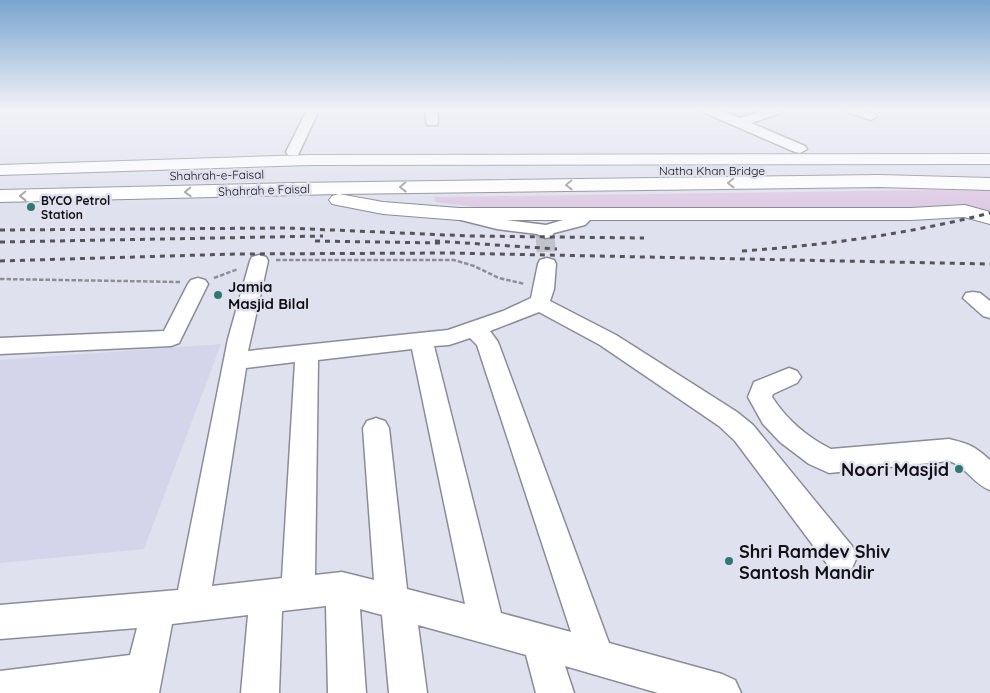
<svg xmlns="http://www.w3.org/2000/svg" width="990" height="693" viewBox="0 0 990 693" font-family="Quicksand,sans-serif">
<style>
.built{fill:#d4d5ea}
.green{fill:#decbe4}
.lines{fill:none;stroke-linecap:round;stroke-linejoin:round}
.minor-tunnel{stroke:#c0c2cd;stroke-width:19;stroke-dasharray:19 9;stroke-linecap:butt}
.minor-casing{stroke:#8b8c99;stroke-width:3}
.highway-casing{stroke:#8b8c99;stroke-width:2}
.path{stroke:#8d8e98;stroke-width:2.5;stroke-dasharray:4.5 2;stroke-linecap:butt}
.minor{fill:#fff;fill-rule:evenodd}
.highway{fill:#fff;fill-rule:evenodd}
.rail{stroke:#54555c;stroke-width:3;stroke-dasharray:5 5;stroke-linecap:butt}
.oneway{stroke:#9f9fa1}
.poi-dot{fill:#307873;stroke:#dfe1ee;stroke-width:2}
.labels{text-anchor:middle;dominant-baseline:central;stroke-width:5;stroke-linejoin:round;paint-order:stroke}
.far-street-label{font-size:12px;fill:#101015;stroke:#dfe1ee}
.far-poi-label{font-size:12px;font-weight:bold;fill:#101015;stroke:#dfe1ee;text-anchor:start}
.poi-label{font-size:15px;font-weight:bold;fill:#101015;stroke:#dfe1ee;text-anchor:start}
.near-poi-label{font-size:18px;font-weight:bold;fill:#101015;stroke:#dfe1ee;text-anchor:end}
</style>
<rect width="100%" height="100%" fill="#dfe1ee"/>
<polygon class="built" points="221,344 144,549 0,563 0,360"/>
<polygon class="green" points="935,190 990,191 990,217 548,210 476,207 436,202 434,197"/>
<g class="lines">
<polyline class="minor-tunnel" points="545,233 547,264"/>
<defs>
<g id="minor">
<polygon points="307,110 319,110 298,155 288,155 286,152"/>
<polygon points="425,110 437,110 438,122 437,125 427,125"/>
<polygon points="703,110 720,110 740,118 764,110 783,110 781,113 751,123 805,146 807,149 800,153 795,152 705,113"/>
<polygon points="848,110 866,110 877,116 871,120 850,113"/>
<polygon points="459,209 497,219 546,225 573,217 587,210 593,211 595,215 585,225 554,233 551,237 545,238 537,234 497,229 453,218 451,214 453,210"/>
<path d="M 259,255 L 266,257 L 268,261 L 248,351 L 448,330 L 503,311 L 531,298 L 538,264 L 540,260 L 547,258 L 554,260 L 556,264 L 554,289 L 550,301 L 616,335 L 737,412 L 753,425 L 852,546 L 857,557 L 852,568 L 841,572 L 830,568 L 735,441 L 719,426 L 600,345 L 539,312 L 490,331 L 498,342 L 609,643 L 722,674 L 735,680 L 741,693 L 658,693 L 565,666 L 574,693 L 536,693 L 526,655 L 418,625 L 427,693 L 389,693 L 382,615 L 360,609 L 366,693 L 328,693 L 326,606 L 282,611 L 279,693 L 241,693 L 248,615 L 172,624 L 159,693 L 0,693 L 0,671 L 130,655 L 137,628 L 0,639 L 0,605 L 178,590 L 228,339 L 250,261 L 252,257 ZM 470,338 L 477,345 L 571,632 L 501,613 L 434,346 L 449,345 ZM 412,349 L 465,604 L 407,589 L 389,428 L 385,421 L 376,418 L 367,421 L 363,428 L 374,580 L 342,572 L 315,575 L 318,360 ZM 295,362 L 282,578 L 212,586 L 246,368 Z"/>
<polygon points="198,278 205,280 208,284 179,343 171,346 0,354 0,338 164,331 188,284 191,280"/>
<polygon points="973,292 980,293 990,301 990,318 983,316 963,298 966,293"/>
<path d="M 789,368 L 797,371 L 801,377 L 797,383 L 773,394 L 772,397 C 786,419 808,438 831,449 L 949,439 C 970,444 974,446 990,460 L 990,490 C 973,484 966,466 949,461 L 829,473 L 809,464 L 780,442 L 763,424 L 748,397 L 754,382 Z"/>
</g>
<g id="highway">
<polygon points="990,154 990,164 309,165 0,175 0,165 309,155"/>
<polygon points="879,175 990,178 990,190 879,187 339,194 383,202 459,208 911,208 965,205 990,212 990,224 964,217 911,220 459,220 383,214 332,204 329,200 332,196 339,194 0,202 0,190 293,183"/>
</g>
</defs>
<use href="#minor" class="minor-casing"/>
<use href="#highway" class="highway-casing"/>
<g class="path">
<polyline points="276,260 454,260 474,266 499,278 525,284"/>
<polyline points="214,278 238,269"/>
<polyline points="0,279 181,282"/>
</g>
<use href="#minor" class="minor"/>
<use href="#highway" class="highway"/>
<g class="rail">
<polyline points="0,230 287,228 470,236 644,238"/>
<polyline points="315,241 442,243"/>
<polyline points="435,241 557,249"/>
<polyline points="0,242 323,236"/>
<path d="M 742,251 C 826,245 908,234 990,213"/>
<polyline points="0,261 235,254 449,253 990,264"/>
</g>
</g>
<defs><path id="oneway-chevron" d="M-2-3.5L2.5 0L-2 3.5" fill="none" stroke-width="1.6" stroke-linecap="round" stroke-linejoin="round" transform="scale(1.25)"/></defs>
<g class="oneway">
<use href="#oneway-chevron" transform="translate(731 183) rotate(179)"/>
<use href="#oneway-chevron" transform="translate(569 185) rotate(179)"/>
<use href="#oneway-chevron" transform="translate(403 187) rotate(179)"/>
<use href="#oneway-chevron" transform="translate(188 192) rotate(178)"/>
<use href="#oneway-chevron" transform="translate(23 196) rotate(179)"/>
</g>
<linearGradient id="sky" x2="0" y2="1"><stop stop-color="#78a5cf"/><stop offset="0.53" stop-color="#f1f2f7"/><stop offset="1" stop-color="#f1f2f7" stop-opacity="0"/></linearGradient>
<rect width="990" height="207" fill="url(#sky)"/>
<g class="poi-dot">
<circle cx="31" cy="207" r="5"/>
<circle cx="218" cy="295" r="5"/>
<circle cx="959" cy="469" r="5"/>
<circle cx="729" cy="561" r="5"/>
</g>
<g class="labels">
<g class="far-street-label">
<text x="712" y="170">Natha Khan Bridge</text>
<text transform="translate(217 175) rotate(-1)">Shahrah-e-Faisal</text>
<text transform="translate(264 190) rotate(-2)">Shahrah e Faisal</text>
</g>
<g class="far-poi-label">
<text x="41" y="200">BYCO Petrol<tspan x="41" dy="14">Station</tspan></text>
</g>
<g class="poi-label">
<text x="228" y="286">Jamia<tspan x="228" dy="17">Masjid Bilal</tspan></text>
</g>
<g class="near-poi-label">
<text x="949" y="469">Noori Masjid</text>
<text x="739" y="551" text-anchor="start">Shri Ramdev Shiv<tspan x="739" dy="21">Santosh Mandir</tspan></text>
</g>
</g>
</svg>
